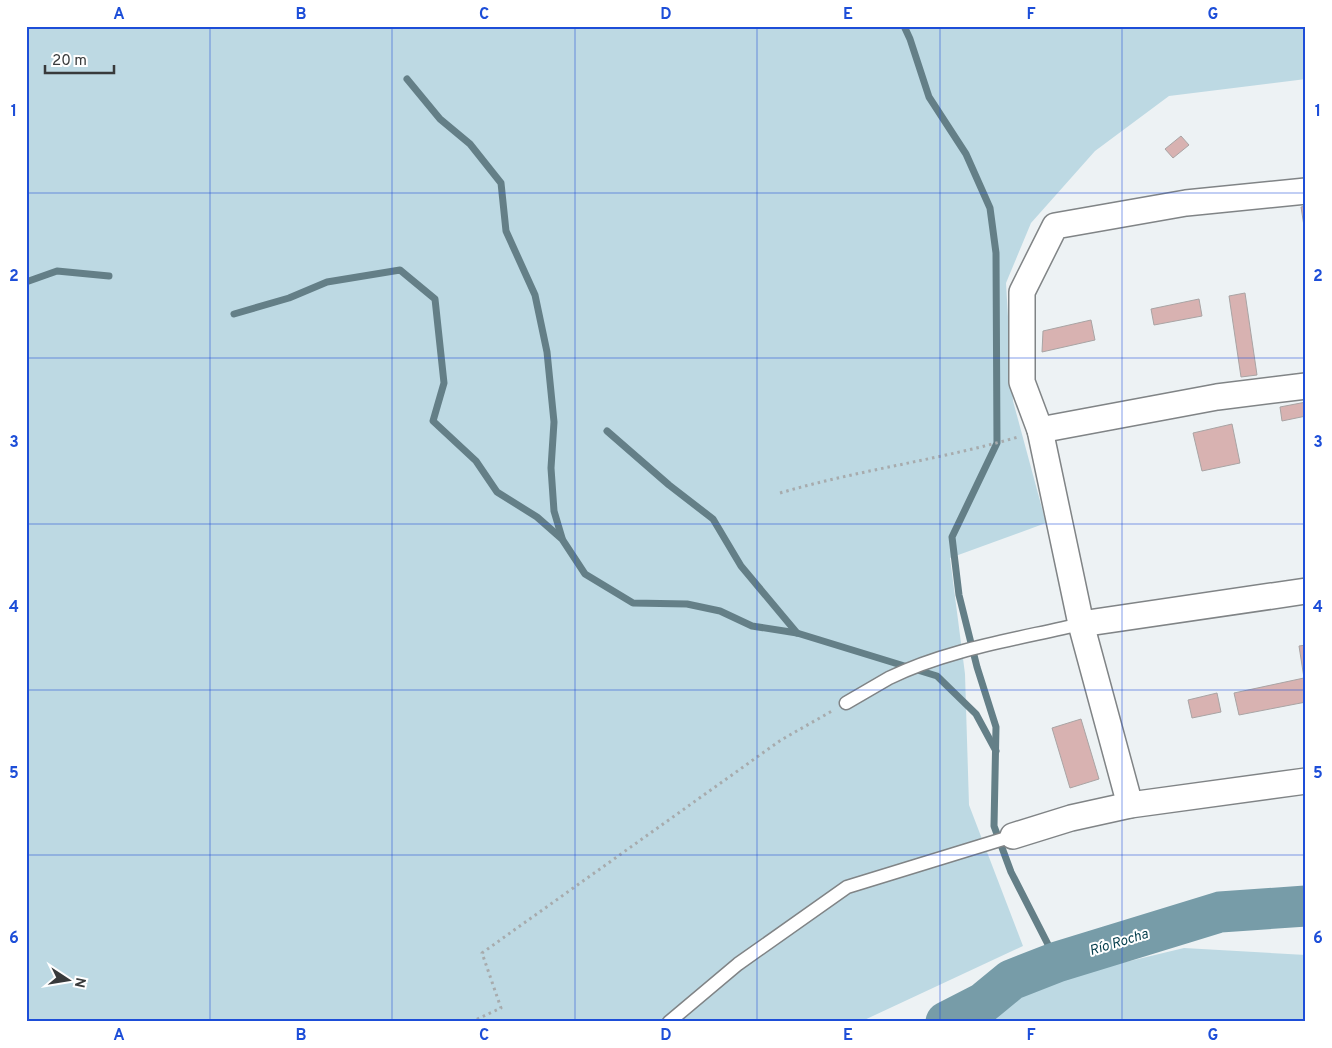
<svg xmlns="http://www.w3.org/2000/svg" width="1332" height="1048" viewBox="0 0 1332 1048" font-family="Overpass,sans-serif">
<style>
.green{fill:#bdd9e3}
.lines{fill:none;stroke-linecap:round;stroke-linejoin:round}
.stream{stroke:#647f87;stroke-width:7}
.river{stroke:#779ca8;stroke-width:41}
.building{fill:#d8b2b1;stroke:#a9a4a4}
.service-casing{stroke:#808486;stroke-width:15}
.minor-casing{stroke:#808486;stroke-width:28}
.path{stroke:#a7abad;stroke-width:3;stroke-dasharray:2.5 4;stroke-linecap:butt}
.service{stroke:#fff;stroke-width:12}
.minor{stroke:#fff;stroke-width:25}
.grid{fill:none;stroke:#1d4ed8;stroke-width:1;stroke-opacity:0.55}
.labels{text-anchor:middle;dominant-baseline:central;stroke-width:4;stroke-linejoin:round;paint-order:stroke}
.water-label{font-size:14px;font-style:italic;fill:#053e4d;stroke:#fff}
.neatline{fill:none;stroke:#1d4ed8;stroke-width:2}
.grid-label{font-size:16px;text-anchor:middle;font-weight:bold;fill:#1d4ed8}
</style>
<rect width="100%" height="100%" fill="#edf2f4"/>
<g class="green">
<polygon points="26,26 1306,26 1306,79 1169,96 1095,151 1031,223 1006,283 1013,401 1046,523 950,558 965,674 969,805 1023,946 860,1022 26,1022"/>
<polygon points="1184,948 1306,955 1306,1022 977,1022 1021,994 1084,972"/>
</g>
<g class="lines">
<g class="stream">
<polyline points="904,26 910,39 929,97 966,154 990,208 996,253 997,443 952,537 959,595 977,667 996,727 994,826 1011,872 1057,962"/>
<polyline points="407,79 440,119 470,144 501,183 506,231 535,295 547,352 554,422 551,468 554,511 562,538"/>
<polyline points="26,282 57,271 109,276"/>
<polyline points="234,314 289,298 327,282 400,270 435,299 444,383 433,421 476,461 497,492 537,517 562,539 585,574 633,603 687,604 720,611 752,626 797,633 937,676 976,714 996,751"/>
<polyline points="607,431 669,485 713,519 741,566 797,633"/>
</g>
<polyline class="river" points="946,1022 983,1003 1011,980 1057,962 1220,912 1306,906"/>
</g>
<g class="building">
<polygon points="1181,136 1189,145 1173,158 1165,149"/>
<polygon points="1306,206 1306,226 1304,226 1301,207"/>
<polygon points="1245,293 1257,375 1241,377 1229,296"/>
<polygon points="1199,299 1202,316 1154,325 1151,309"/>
<polygon points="1091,320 1095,340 1042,352 1043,331"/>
<polygon points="1306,402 1306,416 1282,421 1280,407"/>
<polygon points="1232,424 1240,463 1202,471 1193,433"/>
<polygon points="1306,645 1306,678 1304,678 1299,646"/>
<polygon points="1304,678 1306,702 1239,715 1234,693"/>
<polygon points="1217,693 1221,712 1192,718 1188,700"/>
<polygon points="1081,719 1099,779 1070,788 1052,728"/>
</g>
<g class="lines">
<defs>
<g id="service">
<path d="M 846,703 C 860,695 875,686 889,678 C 948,649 1018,639 1081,624"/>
<polyline points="669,1022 738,964 847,887 1013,836"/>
</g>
<g id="minor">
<polyline points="1040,430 1217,397 1306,386"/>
<polyline points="1081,624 1306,591"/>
<polyline points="1130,805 1081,624 1040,430 1022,382 1022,292 1055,226 1186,203 1306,191"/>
<polyline points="1013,836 1071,818 1130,805 1306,781"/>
</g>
</defs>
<use href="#service" class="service-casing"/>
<use href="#minor" class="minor-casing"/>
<g class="path">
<path d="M 780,493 C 858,470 939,460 1018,437"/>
<polyline points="471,1022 501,1008 482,953 781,740 832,711"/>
</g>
<use href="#service" class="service"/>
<use href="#minor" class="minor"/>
</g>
<path class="grid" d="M 210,26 L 210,1022M 392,26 L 392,1022M 575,26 L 575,1022M 757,26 L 757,1022M 940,26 L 940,1022M 1122,26 L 1122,1022M 26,193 L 1306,193M 26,358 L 1306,358M 26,524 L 1306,524M 26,690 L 1306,690M 26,855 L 1306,855"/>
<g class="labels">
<g class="water-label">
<text transform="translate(1119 943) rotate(-17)">Río Rocha</text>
</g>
</g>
<rect width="1332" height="1048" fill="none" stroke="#ffffff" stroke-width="55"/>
<g transform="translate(68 980) rotate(102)" stroke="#ffffff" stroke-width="4" paint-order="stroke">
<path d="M0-4L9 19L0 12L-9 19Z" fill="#383a3b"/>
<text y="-8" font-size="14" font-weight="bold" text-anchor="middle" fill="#383a3b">N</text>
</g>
<path d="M45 65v8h69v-8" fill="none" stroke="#383a3b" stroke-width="2.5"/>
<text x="52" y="65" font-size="15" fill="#383a3b" stroke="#ffffff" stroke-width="4" paint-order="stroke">20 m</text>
<rect x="28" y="28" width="1276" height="992" class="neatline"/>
<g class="grid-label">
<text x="119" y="19">A</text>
<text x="301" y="19">B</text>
<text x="484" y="19">C</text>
<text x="666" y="19">D</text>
<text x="848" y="19">E</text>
<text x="1031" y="19">F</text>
<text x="1213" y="19">G</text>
<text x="14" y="116">1</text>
<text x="1318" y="116">1</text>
<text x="14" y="281">2</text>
<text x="1318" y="281">2</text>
<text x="14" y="447">3</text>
<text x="1318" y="447">3</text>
<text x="14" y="612">4</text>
<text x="1318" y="612">4</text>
<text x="14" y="778">5</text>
<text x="1318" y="778">5</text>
<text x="14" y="943">6</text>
<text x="1318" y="943">6</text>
<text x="119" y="1040">A</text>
<text x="301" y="1040">B</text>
<text x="484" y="1040">C</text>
<text x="666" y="1040">D</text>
<text x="848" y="1040">E</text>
<text x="1031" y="1040">F</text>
<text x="1213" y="1040">G</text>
</g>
</svg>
